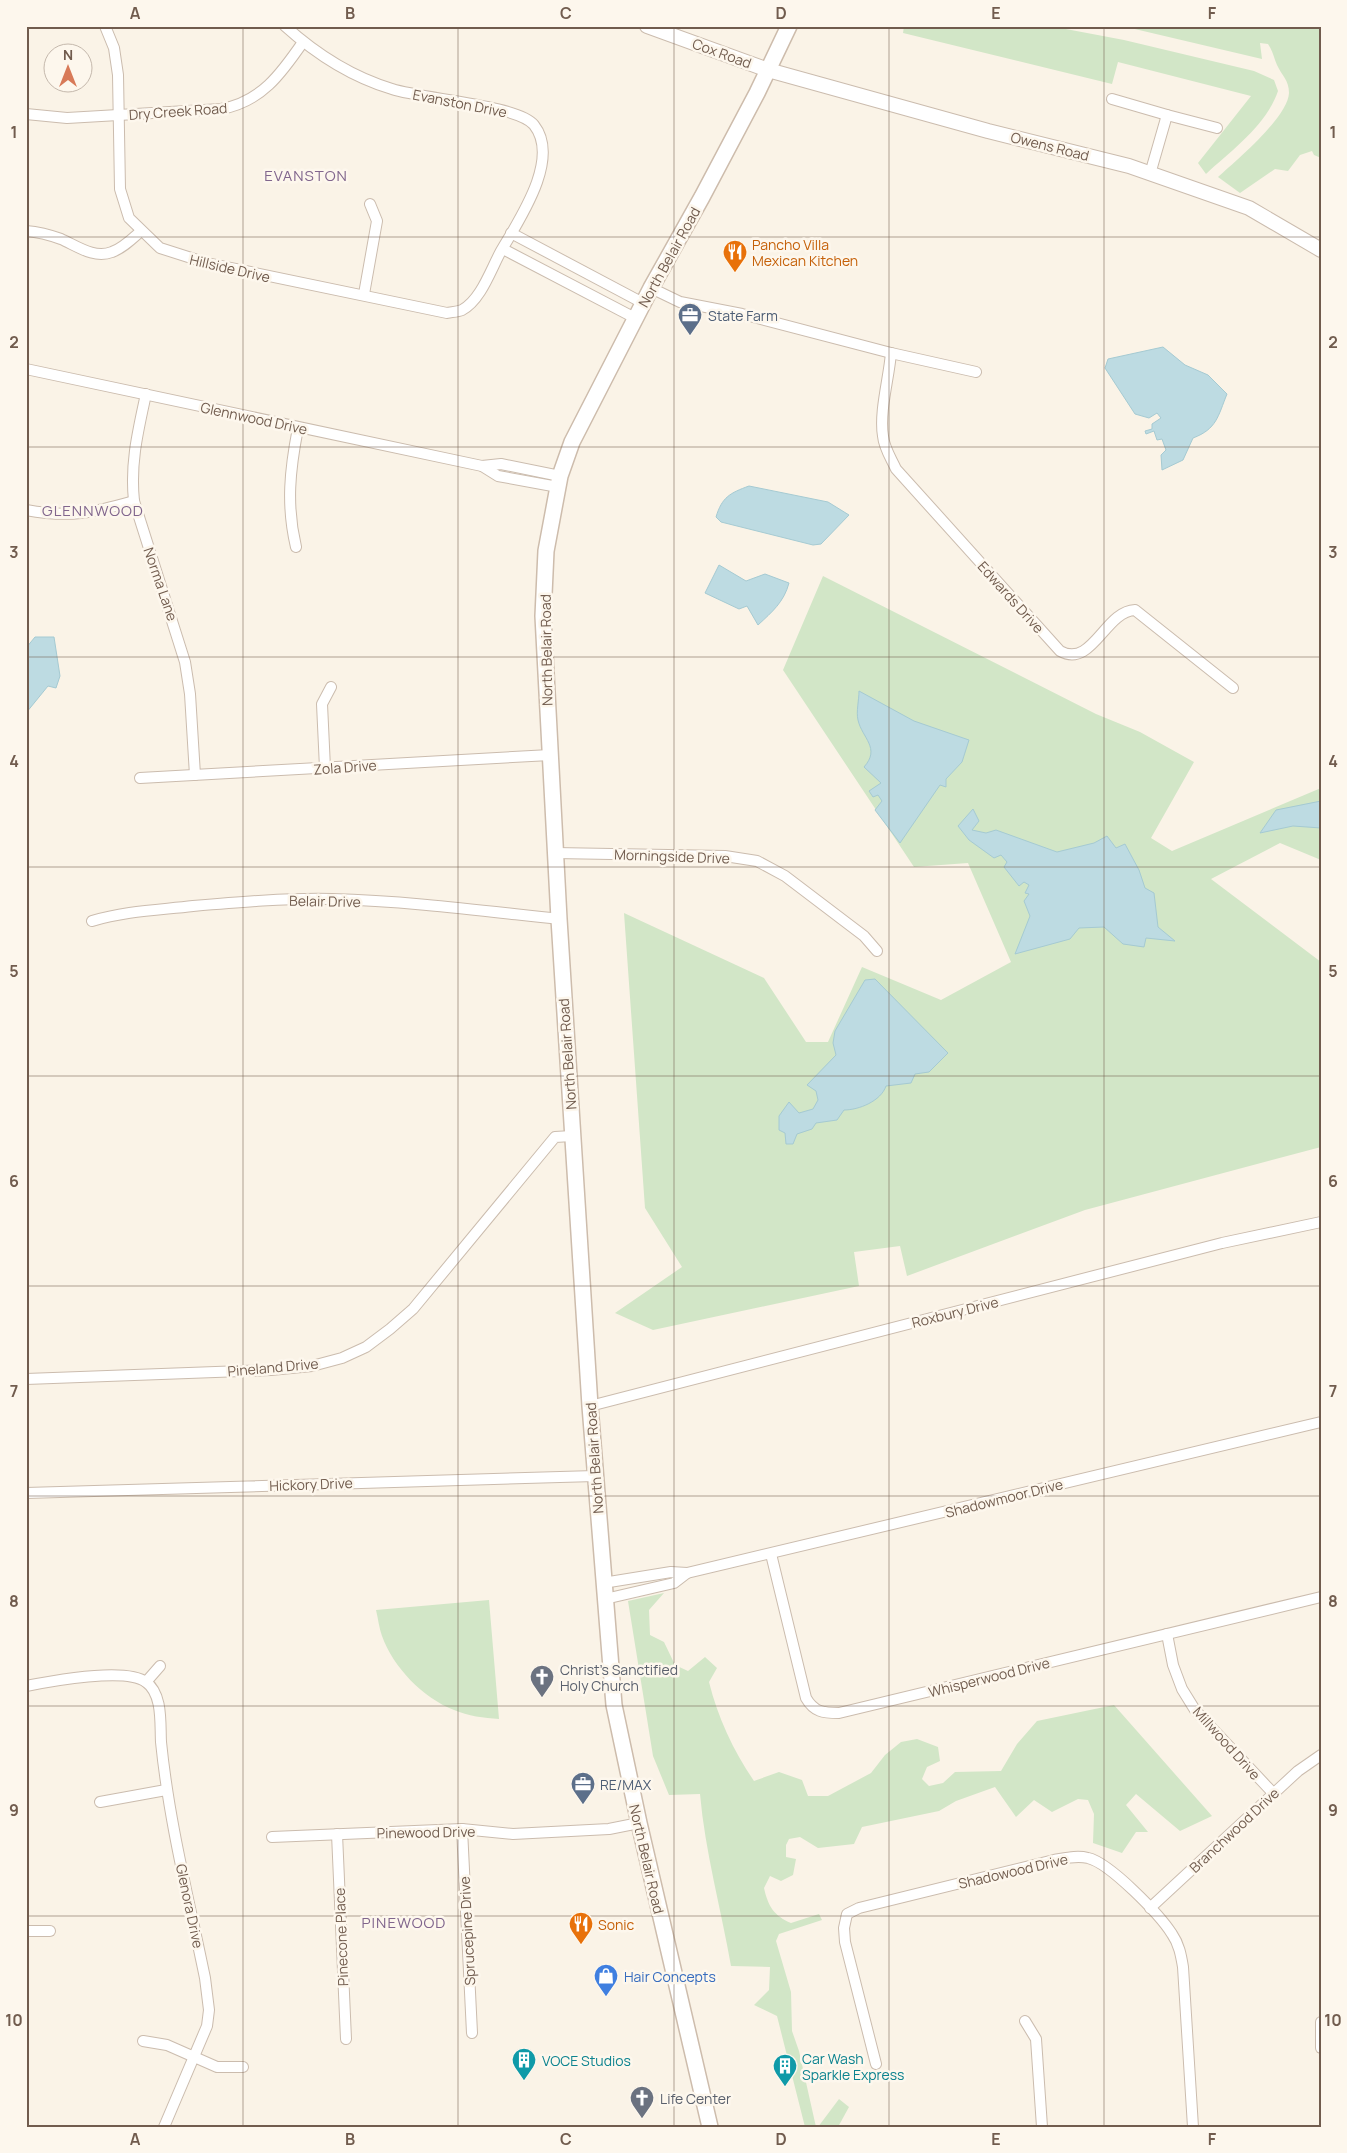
<svg xmlns="http://www.w3.org/2000/svg" width="1347" height="2153" viewBox="0 0 1347 2153" font-family="Manrope,sans-serif">
<style>
.green{fill:#d2e6c7}
.water{fill:#bddbe2;stroke:#a5cad2}
.lines{fill:none;stroke-linecap:round;stroke-linejoin:round}
.minor-casing{stroke:#cbbcae;stroke-width:12}
.tertiary-casing{stroke:#cbbcae;stroke-width:16}
.secondary-casing{stroke:#cdbcac;stroke-width:18}
.minor{stroke:#fff;stroke-width:10}
.tertiary{stroke:#fff;stroke-width:14}
.secondary{stroke:#fff;stroke-width:15}
.grid{fill:none;stroke:#715c4e;stroke-width:1;stroke-opacity:0.55}
.labels{text-anchor:middle;dominant-baseline:central;stroke-width:5;stroke-linejoin:round;paint-order:stroke}
.street-label{font-size:14px;fill:#715c4e;stroke:#fdf7ed}
.food-label{font-size:14px;fill:#c56008;stroke:#fdf7ed;text-anchor:start}
.service-label{font-size:14px;fill:#4e5e75;stroke:#fdf7ed;text-anchor:start}
.worship-label{font-size:14px;fill:#5b616d;stroke:#fdf7ed;text-anchor:start}
.shop-label{font-size:14px;fill:#366cbe;stroke:#fdf7ed;text-anchor:start}
.culture-label{font-size:14px;fill:#0d838f;stroke:#fdf7ed;text-anchor:start}
.neighbourhood-label{font-size:15px;letter-spacing:1px;fill:#81668d;stroke:#fdf7ed}
.neatline{fill:none;stroke:#715c4e;stroke-width:2}
.grid-label{font-size:16px;text-anchor:middle;font-weight:bold;fill:#715c4e}
</style>
<rect width="100%" height="100%" fill="#faf3e7"/>
<g class="green">
<path d="M 904,26 L 1050,26 L 1124,40 L 1254,71 L 1274,80 L 1278,91 C 1266,126 1232,150 1206,174 L 1198,163 L 1251,96 L 1118,62 L 1112,84 L 903,33 Z"/>
<path d="M 1122,26 L 1321,26 L 1321,158 L 1314,155 L 1312,151 L 1300,155 L 1288,171 L 1275,169 L 1240,193 L 1218,177 C 1236,161 1288,117 1289,93 C 1289,80 1282,76 1277,65 C 1274,58 1273,51 1268,44 L 1260,43 L 1262,59 Z"/>
<polygon points="823,576 1096,714 1140,732 1194,762 1151,838 1172,851 1321,788 1321,860 1280,843 1211,879 1321,962 1321,1147 1085,1210 907,1276 900,1246 854,1252 859,1286 653,1330 615,1313 682,1267 645,1208 624,913 764,978 806,1042 828,1042 862,967 941,1000 1011,962 968,863 914,867 783,670"/>
<path d="M 664,1593 L 649,1610 L 650,1635 L 664,1642 L 675,1665 L 688,1671 L 705,1657 L 717,1668 L 709,1682 C 718,1718 733,1750 754,1781 L 779,1772 L 802,1780 L 808,1796 L 828,1796 L 871,1773 L 885,1755 L 901,1742 L 917,1739 L 938,1747 L 940,1761 L 927,1767 L 922,1779 L 929,1786 L 943,1783 L 955,1772 L 1001,1771 L 1017,1744 L 1037,1721 L 1114,1705 L 1212,1816 L 1180,1831 L 1136,1794 L 1126,1805 L 1148,1832 L 1136,1832 L 1122,1853 L 1093,1843 L 1094,1814 L 1088,1800 L 1078,1799 L 1052,1812 L 1034,1800 L 1016,1817 L 995,1787 L 956,1801 L 939,1811 L 862,1827 L 854,1844 L 818,1848 L 800,1837 L 789,1839 L 786,1845 L 786,1857 L 796,1859 L 793,1875 L 781,1881 L 770,1876 L 764,1888 C 768,1906 774,1916 791,1923 L 819,1914 L 822,1920 L 779,1934 L 776,1941 L 791,1992 L 792,2031 L 799,2051 L 816,2127 L 805,2127 L 777,2016 L 754,2005 L 769,1990 L 770,1967 L 731,1966 C 721,1909 705,1851 700,1794 L 669,1795 L 653,1756 L 628,1601 Z"/>
<path d="M 489,1600 L 499,1719 C 484,1718 468,1716 454,1710 C 423,1698 393,1667 382,1636 C 379,1628 378,1618 376,1610 Z"/>
<polygon points="839,2099 849,2107 838,2127 818,2127"/>
</g>
<g class="water">
<path d="M 1163,347 L 1185,365 L 1208,375 L 1227,394 C 1218,416 1217,429 1193,438 L 1183,460 L 1162,470 L 1161,455 L 1166,450 L 1162,439 L 1157,440 L 1154,431 L 1146,434 L 1145,431 L 1152,429 L 1152,424 L 1161,418 L 1157,413 L 1149,418 L 1135,414 L 1105,368 L 1108,359 Z"/>
<path d="M 749,486 L 828,502 L 849,515 L 821,544 L 813,545 L 721,522 L 716,517 C 722,497 730,493 749,486 Z"/>
<path d="M 719,565 L 746,581 L 765,574 L 789,583 C 784,602 772,612 758,625 L 747,606 L 739,609 L 705,593 Z"/>
<polygon points="35,637 54,637 60,676 56,688 48,686 26,713 26,648"/>
<path d="M 859,691 L 914,721 L 969,740 L 962,762 L 946,779 L 946,787 L 940,785 L 900,843 L 875,810 L 882,801 L 878,795 L 873,797 L 869,791 L 881,783 L 864,767 C 881,748 862,738 858,720 C 856,712 859,700 859,691 Z"/>
<polygon points="1321,801 1321,828 1293,826 1260,833 1276,810"/>
<polygon points="973,809 979,821 972,830 986,833 996,830 1057,852 1094,843 1107,836 1116,848 1125,844 1139,870 1145,888 1154,893 1158,927 1175,941 1146,938 1144,947 1123,944 1104,927 1079,928 1070,939 1015,954 1030,916 1024,901 1029,894 1025,893 1029,885 1024,882 1019,886 1004,867 1007,862 1001,855 994,858 969,840 958,826"/>
<path d="M 875,979 L 948,1053 L 929,1072 L 915,1074 L 911,1083 L 886,1086 C 881,1101 859,1110 844,1110 L 837,1120 L 816,1123 L 812,1129 L 797,1134 L 793,1144 L 786,1144 L 785,1133 L 779,1130 L 779,1116 L 789,1102 L 799,1113 L 813,1109 L 818,1100 L 816,1091 L 807,1085 L 836,1055 L 833,1043 L 835,1031 L 865,980 Z"/>
</g>
<g class="lines">
<defs>
<g id="minor">
<path d="M 105,26 L 114,48 L 118,75 L 120,189 L 129,218 L 160,248 L 207,263 L 447,313 C 451,312 457,312 462,310 C 481,300 491,269 501,251 C 519,220 561,159 534,125 C 518,105 422,99 392,89 C 352,77 316,54 285,26"/>
<polyline points="1112,99 1167,115"/>
<path d="M 26,114 L 67,118 L 221,109 C 261,102 281,74 303,42"/>
<polyline points="1150,174 1167,115 1217,128"/>
<path d="M 26,231 C 38,232 50,235 61,239 C 77,246 94,259 112,252 C 123,248 132,239 141,231"/>
<polyline points="511,233 643,303"/>
<polyline points="503,249 635,318"/>
<polyline points="651,288 680,302 742,314 891,353 976,372"/>
<polyline points="364,294 377,221 370,204"/>
<path d="M 891,353 C 889,378 879,412 883,436 C 884,448 891,458 896,469 L 1060,651 C 1092,669 1105,611 1135,610 L 1233,688"/>
<polyline points="26,369 482,466 501,464 560,476"/>
<path d="M 146,394 C 138,431 130,463 134,501 L 185,662 L 190,694 L 195,775"/>
<polyline points="482,466 498,476 558,487"/>
<path d="M 26,510 C 70,518 92,513 134,501"/>
<path d="M 296,547 C 286,505 290,469 298,428"/>
<polyline points="325,768 322,704 331,687"/>
<polyline points="140,778 550,755"/>
<polyline points="555,853 725,856 757,861 785,876 864,936 877,951"/>
<path d="M 92,921 C 125,911 159,910 193,906 C 239,902 286,898 332,899 C 408,901 484,911 559,919"/>
<polyline points="26,1379 271,1370 312,1366 342,1358 366,1347 390,1329 413,1309 555,1137 572,1136"/>
<polyline points="590,1406 1222,1243 1321,1222"/>
<polyline points="26,1493 595,1476"/>
<path d="M 771,1554 L 806,1698 C 814,1712 823,1713 839,1713 L 1321,1597"/>
<polyline points="603,1583 671,1572 687,1573 1321,1422"/>
<polyline points="605,1599 674,1583 687,1573"/>
<polyline points="1167,1634 1173,1665 1182,1689 1195,1710 1273,1793"/>
<polyline points="146,1682 160,1666"/>
<path d="M 26,1686 C 51,1681 126,1667 146,1682 C 163,1694 160,1724 161,1742 C 169,1822 189,1900 205,1978 L 209,2010 L 207,2026 L 164,2127"/>
<polyline points="100,1802 166,1790"/>
<polyline points="462,1829 472,2033"/>
<polyline points="337,1834 346,2039"/>
<polyline points="272,1837 462,1829 513,1834 609,1829 639,1823"/>
<polyline points="1150,1908 1298,1771 1321,1755"/>
<polyline points="26,1931 50,1931"/>
<polyline points="1025,2021 1036,2039 1042,2127"/>
<polyline points="1321,2022 1321,2048"/>
<polyline points="143,2041 167,2045 217,2067 243,2067"/>
<path d="M 876,2064 L 845,1942 L 844,1928 L 847,1914 L 859,1908 L 1054,1860 C 1066,1858 1077,1855 1088,1858 C 1110,1863 1160,1915 1172,1934 C 1179,1944 1181,1955 1183,1967 L 1193,2127"/>
</g>
<polyline id="tertiary" points="647,26 768,70 988,131 1129,166 1249,208 1321,250"/>
<polyline id="secondary" points="710,2127 639,1823 614,1705 590,1406 559,919 543,616 546,551 560,476 572,442 651,288 702,197 757,93 789,26"/>
</defs>
<use href="#minor" class="minor-casing"/>
<use href="#tertiary" class="tertiary-casing"/>
<use href="#secondary" class="secondary-casing"/>
<use href="#minor" class="minor"/>
<use href="#tertiary" class="tertiary"/>
<use href="#secondary" class="secondary"/>
</g>
<path class="grid" d="M 243,26 L 243,2127M 458,26 L 458,2127M 674,26 L 674,2127M 889,26 L 889,2127M 1104,26 L 1104,2127M 26,237 L 1321,237M 26,447 L 1321,447M 26,657 L 1321,657M 26,867 L 1321,867M 26,1076 L 1321,1076M 26,1286 L 1321,1286M 26,1496 L 1321,1496M 26,1706 L 1321,1706M 26,1916 L 1321,1916"/>
<defs>
<symbol id="restaurant-pin" viewBox="-11 -11 22 30"><path d="M0 17L-7.5 6A9.5 9.5 0 1 1 7.5 6Z" fill="#e8710a" stroke="#fdf7ed"/><path d="M-5-6h1v4h1v-4h1v4h1v-4h1v5L-1.5 .5V6h-2V.5L-5-1ZM5-6V6H3V1.5H1.5Q1.5-4 5-6Z" fill="#fff"/></symbol>
<symbol id="office-pin" viewBox="-11 -11 22 30"><path d="M0 17L-7.5 6A9.5 9.5 0 1 1 7.5 6Z" fill="#5c6f8a" stroke="#fdf7ed"/><path d="M-6-3h4V-5.5h4V-3h4V5H-6ZM-1-4.5V-3h2v-1.5ZM-6 0V1H6V0Z" fill="#fff"/></symbol>
<symbol id="church-pin" viewBox="-11 -11 22 30"><path d="M0 17L-7.5 6A9.5 9.5 0 1 1 7.5 6Z" fill="#6b7280" stroke="#fdf7ed"/><path d="M-1.2-6h2.4v3.5h3.3v2.4h-3.3V6h-2.4V-.1h-3.3v-2.4h3.3Z" fill="#fff"/></symbol>
<symbol id="shop-pin" viewBox="-11 -11 22 30"><path d="M0 17L-7.5 6A9.5 9.5 0 1 1 7.5 6Z" fill="#3f7fe0" stroke="#fdf7ed"/><path d="M-5-2.5h2.3a2.7 3.5 0 0 1 5.4 0H5L5.5 6h-11ZM-1.5-2.5h3a1.5 2.3 0 0 0-3 0Z" fill="#fff"/></symbol>
<symbol id="building-pin" viewBox="-11 -11 22 30"><path d="M0 17L-7.5 6A9.5 9.5 0 1 1 7.5 6Z" fill="#0f9aa8" stroke="#fdf7ed"/><path d="M-4-6H4V6H1V3H-1V6H-4ZM-2.5-4.3h1.7v1.8h-1.7ZM.8-4.3h1.7v1.8H.8ZM-2.5-1h1.7V.8h-1.7ZM.8-1h1.7V.8H.8Z" fill="#fff"/></symbol>
</defs>
<g fill-rule="evenodd">
<use href="#restaurant-pin" x="721" y="238" width="28" height="38"/>
<use href="#office-pin" x="676" y="301" width="28" height="38"/>
<use href="#church-pin" x="528" y="1663" width="28" height="38"/>
<use href="#office-pin" x="569" y="1770" width="28" height="38"/>
<use href="#restaurant-pin" x="567" y="1910" width="28" height="38"/>
<use href="#shop-pin" x="592" y="1962" width="28" height="38"/>
<use href="#building-pin" x="510" y="2046" width="28" height="38"/>
<use href="#building-pin" x="771" y="2052" width="28" height="38"/>
<use href="#church-pin" x="628" y="2084" width="28" height="38"/>
</g>
<g class="labels">
<g class="street-label">
<text transform="translate(722 53) rotate(20)">Cox Road</text>
<text transform="translate(460 103) rotate(11)">Evanston Drive</text>
<text transform="translate(178 111) rotate(-4)">Dry Creek Road</text>
<text transform="translate(1050 146) rotate(14)">Owens Road</text>
<text transform="translate(669 257) rotate(-61)">North Belair Road</text>
<text transform="translate(230 268) rotate(13)">Hillside Drive</text>
<text transform="translate(254 418) rotate(12)">Glennwood Drive</text>
<text transform="translate(161 584) rotate(71)">Norma Lane</text>
<text transform="translate(1011 597) rotate(48)">Edwards Drive</text>
<text transform="translate(546 650) rotate(-91)">North Belair Road</text>
<text transform="translate(345 767) rotate(-4)">Zola Drive</text>
<text transform="translate(672 856) rotate(2)">Morningside Drive</text>
<text transform="translate(325 901) rotate(1)">Belair Drive</text>
<text transform="translate(567 1054) rotate(-94)">North Belair Road</text>
<text transform="translate(955 1312) rotate(-14)">Roxbury Drive</text>
<text transform="translate(273 1367) rotate(-5)">Pineland Drive</text>
<text transform="translate(594 1458) rotate(-94)">North Belair Road</text>
<text transform="translate(311 1484) rotate(-2)">Hickory Drive</text>
<text transform="translate(1004 1498) rotate(-14)">Shadowmoor Drive</text>
<text transform="translate(989 1677) rotate(-14)">Whisperwood Drive</text>
<text transform="translate(1227 1743) rotate(48)">Millwood Drive</text>
<text transform="translate(1234 1830) rotate(-43)">Branchwood Drive</text>
<text transform="translate(426 1832) rotate(-1)">Pinewood Drive</text>
<text transform="translate(647 1859) rotate(77)">North Belair Road</text>
<text transform="translate(1013 1871) rotate(-13)">Shadowood Drive</text>
<text transform="translate(190 1906) rotate(78)">Glenora Drive</text>
<text transform="translate(467 1931) rotate(-93)">Sprucepine Drive</text>
<text transform="translate(341 1937) rotate(-92)">Pinecone Place</text>
</g>
<g class="food-label">
<text x="752" y="244">Pancho Villa<tspan x="752" dy="16">Mexican Kitchen</tspan></text>
<text x="598" y="1924">Sonic</text>
</g>
<g class="service-label">
<text x="708" y="315">State Farm</text>
<text x="600" y="1784">RE/MAX</text>
</g>
<g class="worship-label">
<text x="560" y="1669">Christ's Sanctified<tspan x="560" dy="16">Holy Church</tspan></text>
<text x="660" y="2098">Life Center</text>
</g>
<g class="shop-label">
<text x="624" y="1976">Hair Concepts</text>
</g>
<g class="culture-label">
<text x="802" y="2058">Car Wash<tspan x="802" dy="16">Sparkle Express</tspan></text>
<text x="542" y="2060">VOCE Studios</text>
</g>
<g class="neighbourhood-label">
<text x="306" y="175">EVANSTON</text>
<text x="93" y="510">GLENNWOOD</text>
<text x="404" y="1922">PINEWOOD</text>
</g>
</g>
<rect width="1347" height="2153" fill="none" stroke="#fdf7ed" stroke-width="55"/>
<g transform="translate(68 68)"><circle r="24" fill="#fdf7ed" stroke="#c5b9ad"/>
<path d="M0-4L9 19L0 12L-9 19Z" fill="#d87a58"/>
<text y="-8" font-size="14" font-weight="bold" text-anchor="middle" fill="#715c4e">N</text>
</g>
<rect x="28" y="28" width="1292" height="2098" class="neatline"/>
<g class="grid-label">
<text x="135" y="19">A</text>
<text x="350" y="19">B</text>
<text x="566" y="19">C</text>
<text x="781" y="19">D</text>
<text x="996" y="19">E</text>
<text x="1212" y="19">F</text>
<text x="14" y="138">1</text>
<text x="1333" y="138">1</text>
<text x="14" y="348">2</text>
<text x="1333" y="348">2</text>
<text x="14" y="558">3</text>
<text x="1333" y="558">3</text>
<text x="14" y="767">4</text>
<text x="1333" y="767">4</text>
<text x="14" y="977">5</text>
<text x="1333" y="977">5</text>
<text x="14" y="1187">6</text>
<text x="1333" y="1187">6</text>
<text x="14" y="1397">7</text>
<text x="1333" y="1397">7</text>
<text x="14" y="1607">8</text>
<text x="1333" y="1607">8</text>
<text x="14" y="1816">9</text>
<text x="1333" y="1816">9</text>
<text x="14" y="2026">10</text>
<text x="1333" y="2026">10</text>
<text x="135" y="2145">A</text>
<text x="350" y="2145">B</text>
<text x="566" y="2145">C</text>
<text x="781" y="2145">D</text>
<text x="996" y="2145">E</text>
<text x="1212" y="2145">F</text>
</g>
</svg>
